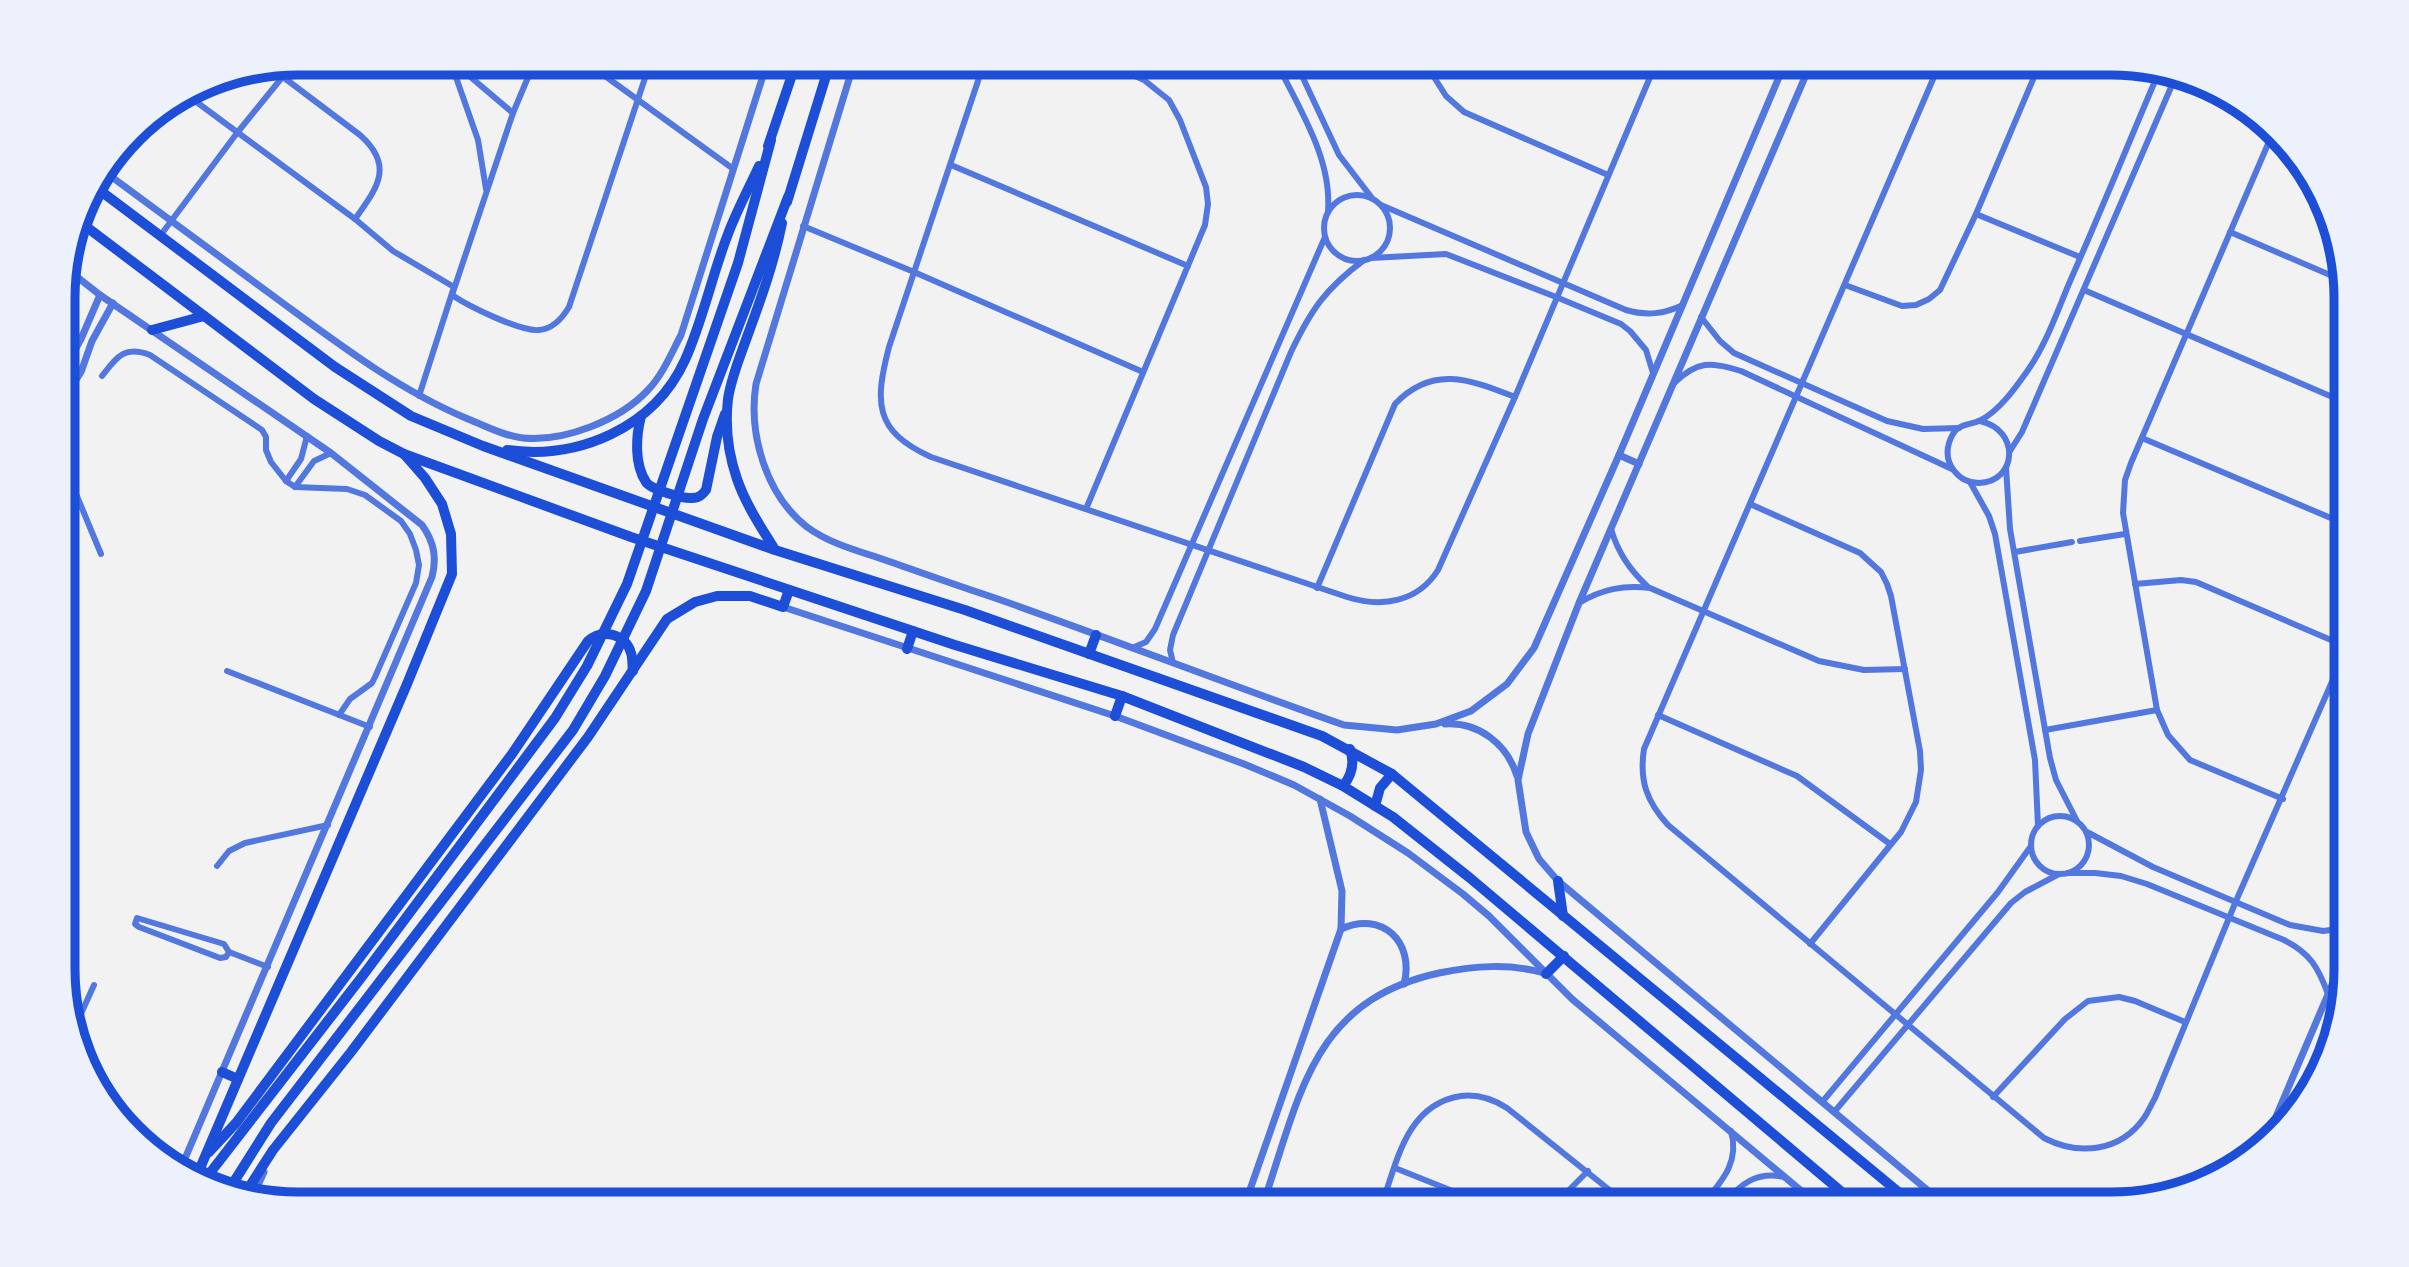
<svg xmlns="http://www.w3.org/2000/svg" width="2409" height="1267" viewBox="0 0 2409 1267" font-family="Montserrat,sans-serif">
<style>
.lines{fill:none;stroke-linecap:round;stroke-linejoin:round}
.minor{stroke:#5277de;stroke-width:6}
.tertiary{stroke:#5277de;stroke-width:7}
.primary{stroke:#1d4ed8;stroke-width:10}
.rim{fill:none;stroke:#1d4ed8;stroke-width:9}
</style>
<rect width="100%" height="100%" fill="#f2f2f2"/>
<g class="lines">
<g class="minor">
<polyline points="451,63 478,140 486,189"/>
<polyline points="454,63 513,113"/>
<path d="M 534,63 L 513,113 L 452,295 C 468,306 521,332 539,330 C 553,329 563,317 569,307 L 650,63"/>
<polyline points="587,63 732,168"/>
<path d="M 984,63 L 889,347 C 875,401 873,431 931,457 L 1347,597 C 1382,608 1418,602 1438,570 L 1515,397 L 1656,63"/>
<path d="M 1277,63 C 1299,109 1332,158 1328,211"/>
<polyline points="1296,63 1339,155 1372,198"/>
<polyline points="1425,63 1446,96 1464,112 1608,175"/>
<polyline points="1639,63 1654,69"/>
<path d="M 1940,63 L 1644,749 C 1639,781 1647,802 1668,825 L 2044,1138 C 2079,1156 2120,1152 2144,1118 C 2148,1112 2151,1105 2155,1098 L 2236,901 L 2345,652"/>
<path d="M 283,77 L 360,135 C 395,166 377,188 355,219"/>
<polyline points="187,95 355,219 393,251 454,287 419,396"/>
<polyline points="2271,137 2131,463 2125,480 2123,513 2157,710 2168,735 2190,760 2283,799"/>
<polyline points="951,165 1188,266"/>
<circle cx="1357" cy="228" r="33"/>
<path d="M 1381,205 L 1626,310 C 1647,316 1664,314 1683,305"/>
<polyline points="1976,214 2080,257"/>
<polyline points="803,226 914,272 1143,372"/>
<polyline points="2230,232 2344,281"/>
<polyline points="160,236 237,133 293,64"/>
<polyline points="1371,258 1446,254 1556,297 1621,324 1630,331 1646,350 1653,373"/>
<polyline points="1845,285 1902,306 1916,305 1929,299 1940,290 1976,214 2040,63"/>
<polyline points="2084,290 2344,402"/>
<polyline points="1701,317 1720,341 1734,353 1887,421 1923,429 1959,428"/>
<path d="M 102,376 C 117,357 124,345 150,355 L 262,430 L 266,437 L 266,450 L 271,462 L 286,481 L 295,487 L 347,489 L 365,495 L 401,521 L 410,534 L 416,550 L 419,565 L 416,583 L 375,677 L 372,683 L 350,699 L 339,715"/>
<path d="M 1674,383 C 1697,361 1711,361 1741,371 L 1952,469"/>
<path d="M 1980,421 C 2021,430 2017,482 1979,483 C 1958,483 1943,463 1949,443 C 1956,421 1967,427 1981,420 C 2000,410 2016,387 2028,370 C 2047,343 2058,309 2071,279 C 2101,211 2129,142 2158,74"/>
<polyline points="2142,438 2345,524"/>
<polyline points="2010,451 2022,432 2175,78"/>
<polyline points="64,465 101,554"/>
<polyline points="2006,468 2010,529 2050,758 2056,780 2077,821"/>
<polyline points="286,481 301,459 307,436"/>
<polyline points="1970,482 1989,516 1995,534 2035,760 2038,826"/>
<polyline points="295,487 314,461 331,453"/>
<polyline points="1750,504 1860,553 1881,572 1887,584 1891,596 1920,751 1921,770 1916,802 1901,832 1810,944"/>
<polyline points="1086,509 1205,225 1208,204 1206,187 1180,120 1169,100 1144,80 1106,63"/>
<path d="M 1611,529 C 1618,553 1630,570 1648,587"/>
<polyline points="2080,541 2125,534"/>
<polyline points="2015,552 2072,542"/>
<polyline points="2135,584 2181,580 2196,582 2345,646"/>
<path d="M 1317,588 L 1395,404 C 1433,364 1471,380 1515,397"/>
<path d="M 1579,603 C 1602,589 1623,585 1650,588 L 1819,661 L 1864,670 L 1905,669"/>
<polyline points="1132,648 1146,642 1155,629 1325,237"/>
<path d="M 1173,663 L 1170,650 L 1173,635 L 1291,352 C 1311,310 1325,289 1364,260"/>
<polyline points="227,671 370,727"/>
<polyline points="1658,715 1797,776 1890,844"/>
<polyline points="2045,730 2157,710"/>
<circle cx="2060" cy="845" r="29"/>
<polyline points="2087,832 2153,867 2290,925 2323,931 2346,928"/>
<polyline points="217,866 229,851 245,843 328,825"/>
<path d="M 2068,873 L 2095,873 L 2121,876 L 2147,884 L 2284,940 C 2310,953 2318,967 2328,994"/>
<polygon points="137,918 224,944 229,952 226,957 220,958 139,927 135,924"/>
<polyline points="229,952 268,967"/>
<polyline points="75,1027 94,985"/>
<polyline points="1993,1097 2065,1019 2088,1001 2119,997 2135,1001 2185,1022"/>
<polyline points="1823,1101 1998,892 2031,846"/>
<polyline points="1835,1111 2011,903 2025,892 2059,874"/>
<polyline points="1395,1168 1485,1204"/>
<path d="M 1382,1204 C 1397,1161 1407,1104 1461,1096 C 1478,1094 1493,1099 1507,1108 L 1627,1204"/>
<polyline points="1555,1204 1588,1171"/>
<path d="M 1703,1204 C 1722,1181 1740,1162 1731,1131"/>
<path d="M 1724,1204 C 1741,1183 1757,1171 1785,1177"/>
</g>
<g class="tertiary">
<path d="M 854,63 L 756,384 C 748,434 766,495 807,527 C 830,544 859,551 885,560 C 922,573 958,586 995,598 C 1112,639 1227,684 1344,725 L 1397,730 L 1436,724 L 1471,711 L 1507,684 L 1534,648 L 1619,455 L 1785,63"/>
<polyline points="1811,63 1579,603 1528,734 1518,780 1526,832 1539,859 1558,881 1944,1204"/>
<path d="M 105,172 C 163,215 221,258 280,301 C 340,345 399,390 468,419 C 486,426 504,436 523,438 C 565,442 620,420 648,390 C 663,374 671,354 681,335 L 767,63"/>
<path d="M 67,269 L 100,295 L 331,453 L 422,525 C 434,542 437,557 432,577 L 181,1168"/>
<polyline points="64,370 81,339 100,295"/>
<polyline points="64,399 81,372 92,341 113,303"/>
<polyline points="1619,455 1639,464"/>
<polyline points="783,607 1115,716 1244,764 1294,785 1350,816 1408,853 1463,894 1489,916 1572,999 1817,1204"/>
<path d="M 1445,724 C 1479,722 1507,744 1517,776"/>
<path d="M 1341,929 C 1382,910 1415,942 1404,984"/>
<polyline points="2310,1086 2329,1041"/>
<polyline points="2269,1133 2346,952"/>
<polyline points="254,1194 264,1172"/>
<polyline points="1245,1204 1341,929 1342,891 1320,799"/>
<path d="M 1263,1204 C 1300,1097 1311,1001 1439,973 C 1474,966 1509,963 1544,973"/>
</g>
<g class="primary">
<polyline points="768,146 796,63"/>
<polyline points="94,186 335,367 411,416 483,446 775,550 965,610 1322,736 1392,774 1913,1204"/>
<polyline points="787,202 830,63"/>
<polyline points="80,222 314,399 379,441 404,454 631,537 955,645 1122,696 1304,767 1343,786 1393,817 1470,878 1856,1204"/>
<polyline points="152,330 204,316"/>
<path d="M 641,416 C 636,436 634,464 646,482 C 650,489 683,499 692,498 C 699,498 702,495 706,490 L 717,437 L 725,414"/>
<path d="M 507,450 C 578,460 654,428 685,360 C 703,320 712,275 728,234 C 737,210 749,188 759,166"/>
<path d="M 775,550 C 761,527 746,505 737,479 C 728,453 725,425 728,399 C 731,378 740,357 747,337 C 761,299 774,263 782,223"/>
<polyline points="907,649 913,631"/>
<polyline points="1089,654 1096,635"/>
<polyline points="1115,716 1122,696"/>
<path d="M 1343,786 C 1352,775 1355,763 1350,749"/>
<polyline points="1375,806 1380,788 1392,774"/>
<polyline points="1558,881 1563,916"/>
<polyline points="1546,974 1564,956"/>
<polyline points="222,1072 238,1079"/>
<path d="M 209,1152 L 236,1123 L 512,754 L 588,641 C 603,628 626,634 631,653 C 633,659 632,665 633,671"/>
<polyline points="195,1180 407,684 452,574 451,534 442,504 425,478 404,454"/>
<polyline points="203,1182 361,978 555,718 587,666 627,584 738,263 771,140"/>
<polyline points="230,1188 271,1123 573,730 605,676 646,591 703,419 788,197"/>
<polyline points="246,1192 273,1150 351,1052 588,737 667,619 695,602 717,596 750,596 783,607 789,590"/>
</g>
</g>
<path d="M0 0H2409V1267H0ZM298 75H2111A223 223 0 0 1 2334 298V969A223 223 0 0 1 2111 1192H298A223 223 0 0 1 75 969V298A223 223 0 0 1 298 75Z" fill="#edf1fc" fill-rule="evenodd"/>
<path class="rim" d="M298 75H2111A223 223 0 0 1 2334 298V969A223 223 0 0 1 2111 1192H298A223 223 0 0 1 75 969V298A223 223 0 0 1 298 75Z"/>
</svg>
